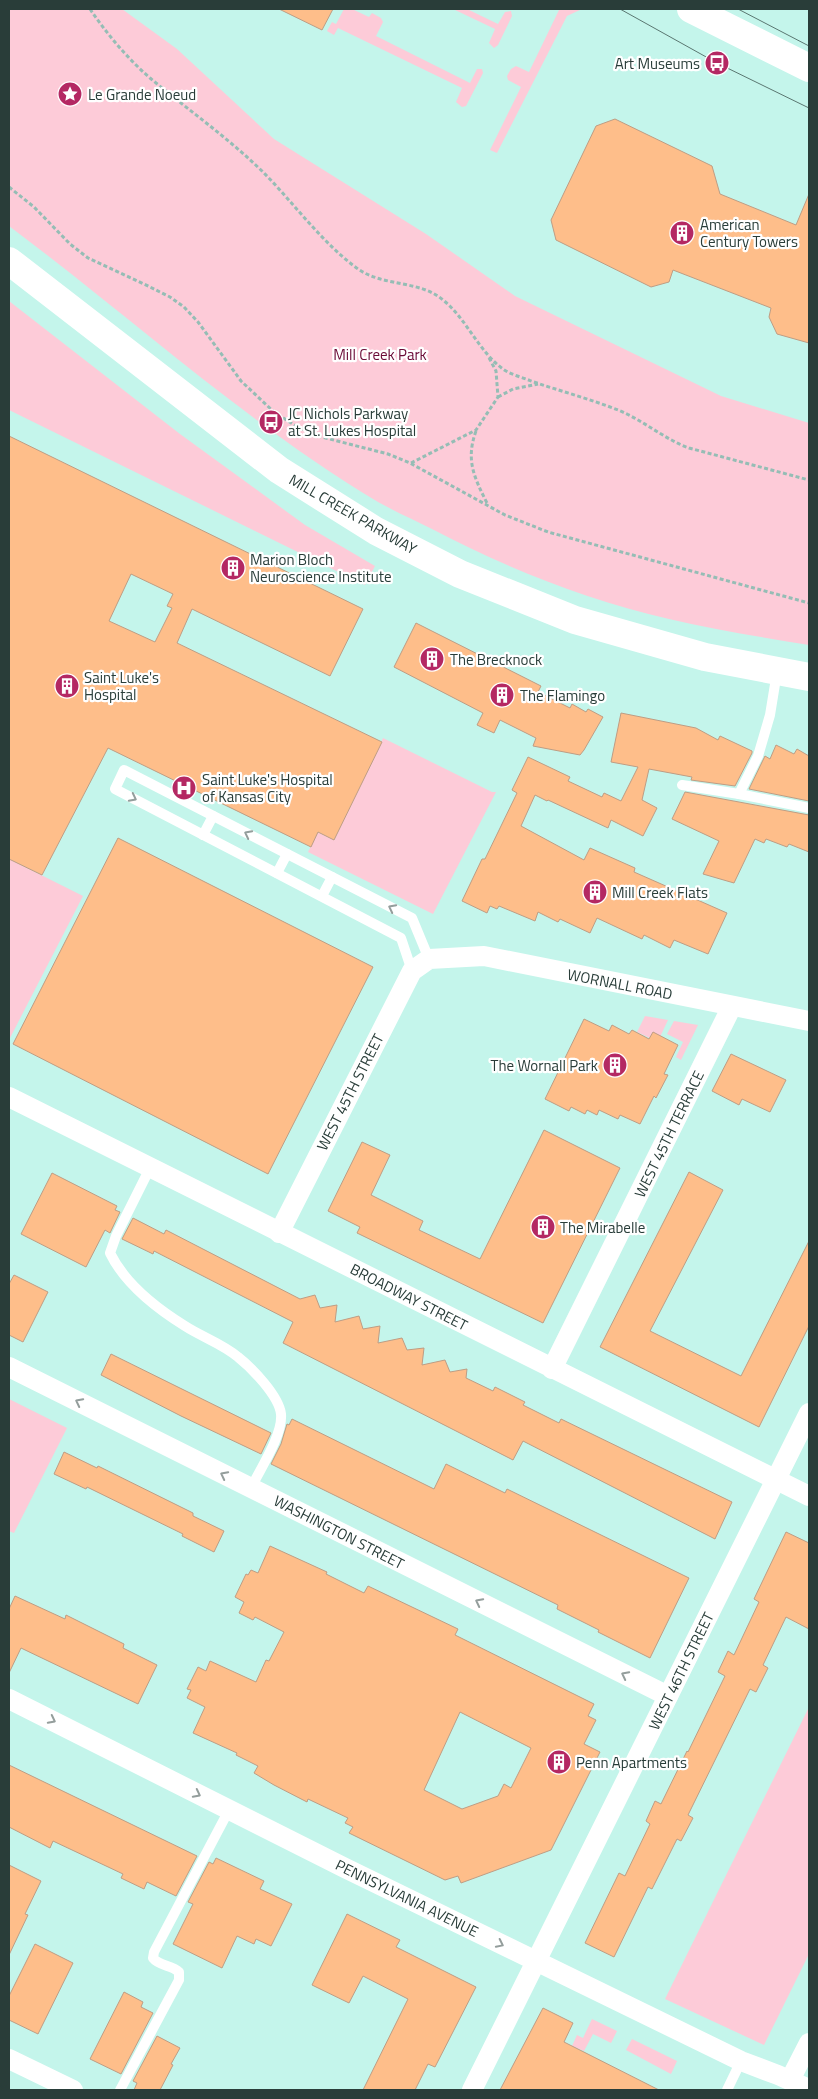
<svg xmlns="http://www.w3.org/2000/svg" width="818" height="2099" viewBox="0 0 818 2099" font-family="'Titillium Web',sans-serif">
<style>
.green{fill:#fdcbd8}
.building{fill:#febe8a;stroke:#be9d84;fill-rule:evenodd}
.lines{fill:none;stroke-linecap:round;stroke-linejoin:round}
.path{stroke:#95bdb5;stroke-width:3;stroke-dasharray:4 2.5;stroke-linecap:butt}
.lane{stroke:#fff;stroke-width:10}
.street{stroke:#fff;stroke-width:20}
.secondary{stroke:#fff;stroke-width:28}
.tram{stroke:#5a7771;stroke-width:1}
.oneway{stroke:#949e9c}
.labels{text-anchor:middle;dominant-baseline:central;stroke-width:4.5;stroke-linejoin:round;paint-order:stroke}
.poi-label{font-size:15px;fill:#293d39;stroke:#fff;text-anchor:start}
.park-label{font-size:15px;fill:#6a0a36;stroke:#fff}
.street-label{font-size:15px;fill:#293d39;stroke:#fff}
</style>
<rect width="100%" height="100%" fill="#c4f5eb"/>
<g class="green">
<path d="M 9,9 L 122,9 L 177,49 L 274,139 L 426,234 L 515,296 L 721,396 L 809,423 L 809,645 C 762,637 715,630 669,619 C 587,600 506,568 432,529 C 414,520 396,512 378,502 C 246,423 132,318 9,226 Z"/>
<polygon points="344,9 352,9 369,17 372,13 381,18 383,22 376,36 470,83 477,69 482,69 483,73 466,106 462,107 456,102 462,88 338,28 334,35 327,31 332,22 336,24"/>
<polygon points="453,9 467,9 498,24 505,12 511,11 512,16 498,45 494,48 489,43 495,29"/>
<polygon points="557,9 582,9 567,16 497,153 490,150 521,87 508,80 507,76 511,69 516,66 529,72 559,10"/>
<polygon points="9,301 180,434 305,525 375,566 365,585 9,410"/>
<polygon points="383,738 492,792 496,792 433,914 308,852 318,832 334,840"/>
<polygon points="9,859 83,896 9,1040"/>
<polygon points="645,1016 668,1020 660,1037 650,1038 637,1032"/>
<polygon points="674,1021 698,1025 681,1060 676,1057 683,1042 667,1034"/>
<polygon points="9,1399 67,1428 14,1533 9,1531"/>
<polygon points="809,1707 809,1954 764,2045 665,1999"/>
<polygon points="592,2019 617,2031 611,2043 593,2034 584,2051 572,2046 577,2035 583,2038"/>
<polygon points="632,2039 677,2061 671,2074 626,2050"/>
</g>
<g class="building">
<polygon points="279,9 333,9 322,30"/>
<polygon points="615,119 712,166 720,194 796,225 809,194 809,343 777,334 769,317 771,308 673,270 669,282 651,287 556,240 551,220 596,126"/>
<path d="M 9,436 L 363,609 L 330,676 L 192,609 L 177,643 L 382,742 L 334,840 L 318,832 L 311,847 L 108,748 L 42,875 L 9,859 ZM 131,574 L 173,594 L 167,606 L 172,608 L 155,642 L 109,621 Z"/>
<polygon points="416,623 541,686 538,692 570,708 572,704 586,712 588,709 603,717 584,750 580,755 533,746 536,738 500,720 494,733 477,725 483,713 394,667"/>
<polygon points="621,713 696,728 718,740 720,736 752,751 752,753 735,786 691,780 692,777 649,769 642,800 657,808 643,836 611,820 608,828 548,800 547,801 535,795 521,826 584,860 590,848 635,868 634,872 727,913 708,954 674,940 670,948 644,935 642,939 597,918 590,933 560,919 558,922 538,912 535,921 499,906 497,909 490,906 487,913 462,901 482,859 485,859 517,793 512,790 528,757 570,777 568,781 602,797 604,793 621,801 638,767 611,762"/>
<polygon points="776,745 794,754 797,749 809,756 809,801 749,789 765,756 770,759"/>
<polygon points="685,792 809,815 809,852 789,844 787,847 766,839 764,843 755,839 734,883 703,874 719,841 672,819"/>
<polygon points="118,838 373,967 268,1174 13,1044"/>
<polygon points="584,1019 609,1031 612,1025 629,1034 632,1030 649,1039 653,1032 678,1045 664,1074 668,1075 656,1098 654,1096 640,1124 620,1115 618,1119 599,1110 597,1115 587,1110 585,1114 571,1107 569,1111 545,1099"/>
<polygon points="731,1054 786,1080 770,1112 742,1099 739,1105 712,1091"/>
<polygon points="544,1130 620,1168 543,1323 357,1233 360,1227 328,1211 362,1142 390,1155 371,1195 423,1221 419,1230 480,1259"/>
<polygon points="689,1172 723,1190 650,1331 741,1376 809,1241 809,1326 759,1427 600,1347"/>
<polygon points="52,1173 117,1206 115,1210 120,1212 110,1233 105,1230 86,1267 21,1234"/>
<polygon points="133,1218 164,1234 166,1230 300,1299 315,1295 320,1308 337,1305 335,1322 359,1316 363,1329 380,1326 378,1343 402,1338 407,1350 424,1348 422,1365 445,1360 450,1372 467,1369 466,1378 493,1391 495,1387 525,1402 523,1405 559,1423 561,1419 732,1502 715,1539 523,1441 513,1460 283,1343 293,1322 154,1251 153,1254 122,1239"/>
<polygon points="14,1275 48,1292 23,1342 9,1335 9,1284"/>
<polygon points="111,1354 271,1433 261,1454 181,1416 101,1375"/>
<polygon points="292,1419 434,1489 446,1464 505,1493 507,1489 689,1578 650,1658 598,1632 599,1630 557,1609 558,1605 271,1464 281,1444 287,1424 289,1425"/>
<polygon points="64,1452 97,1468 98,1466 193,1513 193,1516 224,1531 214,1552 182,1536 183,1534 87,1487 86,1489 54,1474"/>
<polygon points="786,1532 809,1543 809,1629 786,1617 763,1665 768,1668 756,1692 750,1689 688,1815 693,1818 681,1841 677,1839 652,1889 648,1887 614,1957 585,1943 619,1873 625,1876 650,1824 646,1821 655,1801 661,1804 687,1751 688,1752 725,1676 718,1672 728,1651 734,1655 759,1602 754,1599"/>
<path d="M 270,1546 L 327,1572 L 326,1574 L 364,1593 L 368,1586 L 458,1629 L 455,1635 L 594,1704 L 588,1716 L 596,1720 L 584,1744 L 600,1752 L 551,1850 L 461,1883 L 458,1876 L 445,1880 L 349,1833 L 353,1827 L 345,1823 L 348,1818 L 308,1799 L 307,1802 L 274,1785 L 254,1773 L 258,1766 L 236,1755 L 237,1753 L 193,1733 L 205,1707 L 187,1698 L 191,1690 L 187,1689 L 198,1667 L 206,1671 L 210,1661 L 256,1682 L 266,1660 L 269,1661 L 284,1632 L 255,1617 L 253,1620 L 239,1613 L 244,1602 L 235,1597 L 246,1574 L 248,1575 L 251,1570 L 258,1573 ZM 460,1712 L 531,1748 L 511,1788 L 504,1784 L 498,1796 L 462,1809 L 424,1790 Z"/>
<polygon points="15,1596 65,1619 66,1615 124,1644 123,1648 157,1665 138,1704 21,1648 9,1673 9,1609"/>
<polygon points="9,1765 197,1856 176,1896 147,1882 144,1889 121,1878 123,1874 53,1841 50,1848 9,1827"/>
<polygon points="216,1858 264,1881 260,1889 292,1904 271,1946 256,1939 254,1944 237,1936 222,1968 173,1944 193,1904 188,1902 209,1862 213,1864"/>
<polygon points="9,1865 41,1881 25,1914 28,1915 9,1955"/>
<polygon points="347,1914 400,1940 396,1947 476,1987 435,2067 428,2064 415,2090 363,2090 408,1999 363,1976 349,2003 312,1985"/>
<polygon points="35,1944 73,1963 38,2034 9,2020 9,1996"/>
<polygon points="124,1992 143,2002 141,2007 153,2013 121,2074 90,2059"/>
<polygon points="543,2008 573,2023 564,2042 659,2090 500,2090"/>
<polygon points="157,2036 180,2048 171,2064 173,2065 160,2090 134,2090 137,2083 133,2081"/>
</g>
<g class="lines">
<g class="path">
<path d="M 90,9 C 107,34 127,58 150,78 C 187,109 227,137 262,171 C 294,203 321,242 358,269 C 384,287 420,280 443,300 C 467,319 478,351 503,369 C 511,375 522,377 531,381 C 560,391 590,399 618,410 C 643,420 664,439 689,448 L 809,480"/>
<polyline points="9,187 34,207 70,244 88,258 144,284 170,297 184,307 198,322 241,381 274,412 296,426 318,436 388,454 410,463 505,515 548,532 809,603"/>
<polyline points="498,397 513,389 538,384"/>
<path d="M 476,431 C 465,461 475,479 488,505"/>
<polyline points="411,463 476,430 498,397 496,371 488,356"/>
</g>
<g class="lane">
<polyline points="682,785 739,794 758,756 770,715 777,672"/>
<polyline points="739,794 809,808"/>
<polyline points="203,835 213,816"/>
<polyline points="277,873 287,854"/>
<polyline points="322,896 332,877"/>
<polyline points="412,971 401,938 115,789 124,770 412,918 429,959"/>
<path d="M 150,1168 L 116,1236 L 110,1253 C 125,1284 156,1308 185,1326 C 202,1337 223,1344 238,1357 C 252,1368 279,1396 281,1414 C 283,1435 260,1469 251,1488"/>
<path d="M 120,2090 L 179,1980 L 179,1972 C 172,1965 159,1966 153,1958 L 154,1952 L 229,1810"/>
<polyline points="727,2090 741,2061"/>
</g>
<g class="street">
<polyline points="9,1097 809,1496"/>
<polyline points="279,1233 412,971 429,959 484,956 809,1021"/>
<polyline points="9,1367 668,1696"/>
<polyline points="552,1369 732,1006"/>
<polyline points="9,1699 345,1868 741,2061 778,2075 809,2089"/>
<polyline points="9,2059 73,2090"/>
<polyline points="790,2080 809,2043"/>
<polyline points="472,2090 809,1413"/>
</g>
<g class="secondary">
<polyline points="691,9 809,68"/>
<polyline points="9,261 279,470 376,531 460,574 575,620 705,657 809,677"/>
</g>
<g class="tram">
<polyline points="620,9 717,63 809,108"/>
<polyline points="738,9 809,46"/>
</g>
</g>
<defs><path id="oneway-chevron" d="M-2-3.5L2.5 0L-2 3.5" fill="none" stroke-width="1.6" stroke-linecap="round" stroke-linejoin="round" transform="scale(1.25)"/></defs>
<g class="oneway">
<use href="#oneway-chevron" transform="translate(133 798) rotate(27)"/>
<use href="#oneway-chevron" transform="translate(248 834) rotate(-153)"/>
<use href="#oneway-chevron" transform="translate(392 908) rotate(-153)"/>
<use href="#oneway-chevron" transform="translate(79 1402) rotate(-153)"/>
<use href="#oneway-chevron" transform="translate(224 1475) rotate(-153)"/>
<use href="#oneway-chevron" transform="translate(479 1602) rotate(-153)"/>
<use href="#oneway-chevron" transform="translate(625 1675) rotate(-153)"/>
<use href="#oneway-chevron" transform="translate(52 1720) rotate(27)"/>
<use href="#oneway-chevron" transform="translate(197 1794) rotate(27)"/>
<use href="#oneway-chevron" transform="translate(500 1944) rotate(26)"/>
</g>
<defs>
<symbol id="bus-disc" viewBox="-11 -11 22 22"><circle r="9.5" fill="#b42863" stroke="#fff"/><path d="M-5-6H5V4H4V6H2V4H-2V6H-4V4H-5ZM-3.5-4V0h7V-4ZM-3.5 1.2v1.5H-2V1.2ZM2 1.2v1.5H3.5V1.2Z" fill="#fff"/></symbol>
<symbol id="sight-disc" viewBox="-11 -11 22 22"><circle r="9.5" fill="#b42863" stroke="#fff"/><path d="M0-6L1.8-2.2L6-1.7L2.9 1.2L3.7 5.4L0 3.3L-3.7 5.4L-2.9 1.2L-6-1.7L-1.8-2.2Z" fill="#fff"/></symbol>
<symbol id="building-disc" viewBox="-11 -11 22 22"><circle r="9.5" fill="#b42863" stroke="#fff"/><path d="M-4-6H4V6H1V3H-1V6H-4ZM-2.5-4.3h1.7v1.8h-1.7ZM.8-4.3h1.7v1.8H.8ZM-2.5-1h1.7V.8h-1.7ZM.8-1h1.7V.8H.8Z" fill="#fff"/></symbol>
<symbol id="hospital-disc" viewBox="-11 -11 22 22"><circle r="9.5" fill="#b42863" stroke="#fff"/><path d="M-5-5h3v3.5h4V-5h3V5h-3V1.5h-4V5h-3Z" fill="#fff"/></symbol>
</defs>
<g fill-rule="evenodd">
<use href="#bus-disc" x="703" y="49" width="28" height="28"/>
<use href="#sight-disc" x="56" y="80" width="28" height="28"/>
<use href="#building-disc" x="668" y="219" width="28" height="28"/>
<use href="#bus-disc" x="257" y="408" width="28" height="28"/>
<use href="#building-disc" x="219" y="554" width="28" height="28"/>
<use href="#building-disc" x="418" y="645" width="28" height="28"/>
<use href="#building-disc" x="53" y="672" width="28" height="28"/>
<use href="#building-disc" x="488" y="681" width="28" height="28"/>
<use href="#hospital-disc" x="170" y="774" width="28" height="28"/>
<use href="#building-disc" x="581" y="878" width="28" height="28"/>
<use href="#building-disc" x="601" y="1051" width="28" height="28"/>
<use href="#building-disc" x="529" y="1213" width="28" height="28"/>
<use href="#building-disc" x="545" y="1748" width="28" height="28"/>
</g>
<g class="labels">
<g class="poi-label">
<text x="700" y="63" text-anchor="end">Art Museums</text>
<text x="88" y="94">Le Grande Noeud</text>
<text x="700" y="224">American<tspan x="700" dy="17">Century Towers</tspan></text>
<text x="288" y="413">JC Nichols Parkway<tspan x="288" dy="17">at St. Lukes Hospital</tspan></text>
<text x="250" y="559">Marion Bloch<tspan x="250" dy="17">Neuroscience Institute</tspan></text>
<text x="450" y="659">The Brecknock</text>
<text x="84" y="677">Saint Luke's<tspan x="84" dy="17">Hospital</tspan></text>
<text x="520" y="695">The Flamingo</text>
<text x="202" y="779">Saint Luke's Hospital<tspan x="202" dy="17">of Kansas City</tspan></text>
<text x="612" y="892">Mill Creek Flats</text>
<text x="598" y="1065" text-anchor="end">The Wornall Park</text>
<text x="560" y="1227">The Mirabelle</text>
<text x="576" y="1762">Penn Apartments</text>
</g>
<g class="park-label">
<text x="380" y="354">Mill Creek Park</text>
</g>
<g class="street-label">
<text transform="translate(353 514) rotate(30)">MILL CREEK PARKWAY</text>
<text transform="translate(620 984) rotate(11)">WORNALL ROAD</text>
<text transform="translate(350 1092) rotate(-63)">WEST 45TH STREET</text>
<text transform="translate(669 1134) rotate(-64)">WEST 45TH TERRACE</text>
<text transform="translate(409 1297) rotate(27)">BROADWAY STREET</text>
<text transform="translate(339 1532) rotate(27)">WASHINGTON STREET</text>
<text transform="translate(681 1671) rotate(-64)">WEST 46TH STREET</text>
<text transform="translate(407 1898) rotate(26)">PENNSYLVANIA AVENUE</text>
</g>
</g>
<rect width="818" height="2099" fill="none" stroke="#293d39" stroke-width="20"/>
</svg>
